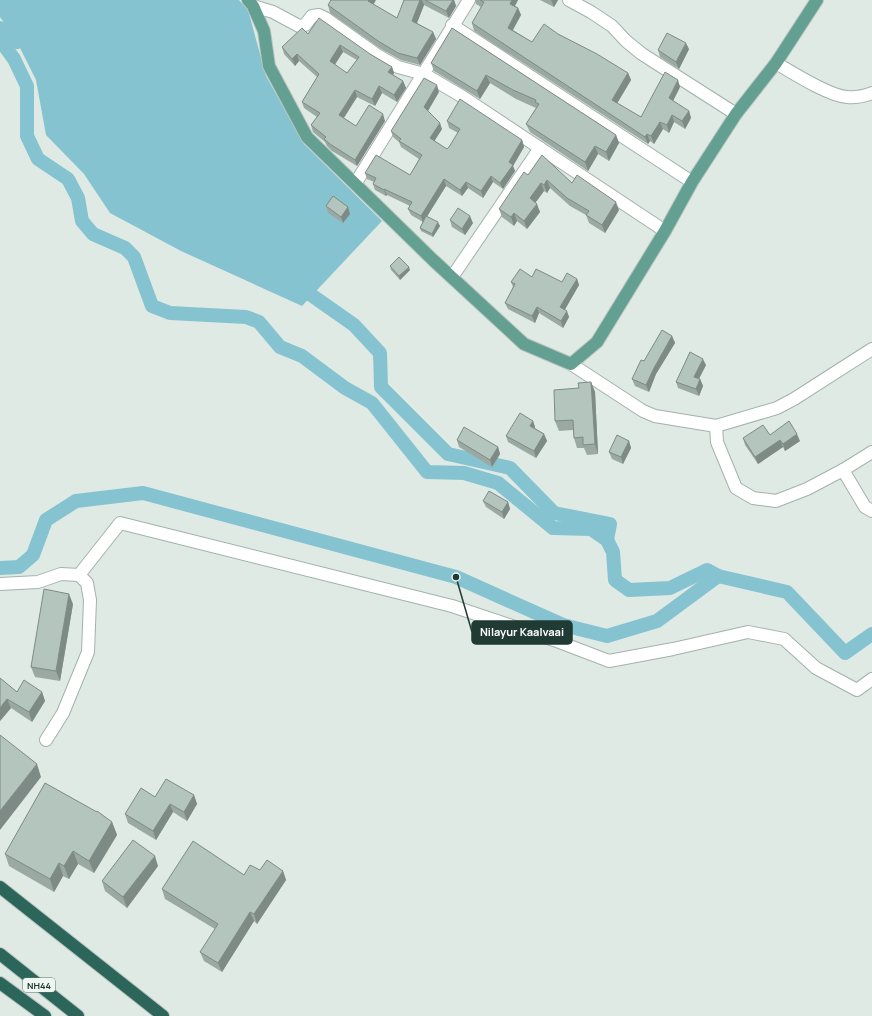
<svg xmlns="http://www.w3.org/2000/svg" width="872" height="1016" viewBox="0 0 872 1016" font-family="Manrope,sans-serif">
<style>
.water{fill:#86c3d0}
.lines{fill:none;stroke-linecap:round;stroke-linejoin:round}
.canal{stroke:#86c3d0;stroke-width:14}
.minor-casing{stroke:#a2b2ac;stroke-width:14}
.major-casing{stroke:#bcc4c2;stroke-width:14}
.highway-casing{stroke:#bcc4c2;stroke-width:14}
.minor{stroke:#fff;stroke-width:12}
.major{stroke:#63a091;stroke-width:12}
.highway{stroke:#2c665b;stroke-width:12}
.wall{fill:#9ba9a3;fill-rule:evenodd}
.shaded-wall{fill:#7e8a85}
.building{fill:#b4c5be;stroke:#7e8a85;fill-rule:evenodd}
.labels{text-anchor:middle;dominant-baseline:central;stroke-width:3.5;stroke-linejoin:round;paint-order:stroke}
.shield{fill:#eff7f3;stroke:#5e736d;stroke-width:1}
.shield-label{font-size:9px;font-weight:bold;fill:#203a34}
.leader{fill:none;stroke:#203a34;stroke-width:1.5}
.callout-dot{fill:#203a34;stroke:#eff7f3;stroke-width:1.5}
.callout{fill:#203a34;stroke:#203a34;stroke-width:1.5}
.callout-label{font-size:11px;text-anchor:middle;font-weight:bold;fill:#fff}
</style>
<rect width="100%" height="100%" fill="#dfeae5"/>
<polygon class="water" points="0,0 239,0 248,10 266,76 304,144 382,221 302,306 181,251 110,213 84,174 46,135 36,80 17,42 0,17"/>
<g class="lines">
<g class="canal">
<polyline points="0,28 17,42 33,30"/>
<polyline points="0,40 14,59 27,86 27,136 38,159 68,179 78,198 82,221 93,234 125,248 134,257 152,306 170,313 246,317 259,322 280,347 302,356 345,388 372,403 427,472 464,473 498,483 553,528 591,529 607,540 613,552 615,580 629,590 670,588 707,570 718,576"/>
<polyline points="297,285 354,325 380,353 381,387 448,454 510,468 554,513 610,524 607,540"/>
<polyline points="0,568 19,567 33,555 46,520 76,501 143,493 456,577 563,625 607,636 657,621 718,576 787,592 845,653 872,634"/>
</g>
<defs>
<g id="minor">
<polyline points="569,0 591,12 612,26 626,41 642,54 736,114"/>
<polyline points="253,6 273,12 299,26 305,25 312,16 319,15 325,18 377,55 398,67 424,74 463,97 665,231"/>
<polyline points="452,25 692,182"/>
<path d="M 776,63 C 793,73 829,96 847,97 C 856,98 864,96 872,93"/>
<polyline points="355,184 469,0"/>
<polyline points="452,277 540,148"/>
<polyline points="571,364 643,411 655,416 716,426 777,408 794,399 872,349"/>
<polyline points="716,426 717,442 736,488 753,498 776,501 807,489 843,470 872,452"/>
<polyline points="843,470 865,507 872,511"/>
<polyline points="79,575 120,523 452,606 554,640 609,661 673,649 748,632 784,639 816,668 857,690 872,679"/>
<polyline points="0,584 38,582 61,574 79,575 87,583 90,600 88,652 63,713 46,740"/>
</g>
<polyline id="major" points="248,0 253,6 264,31 269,66 307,137 433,260 524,344 571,364 597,342 665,231 692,182 736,114 776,63 817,0"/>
<g id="highway">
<polyline points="0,887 163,1016"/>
<polyline points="0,954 78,1016"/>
<polyline points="0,983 45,1016"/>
</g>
</defs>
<use href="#minor" class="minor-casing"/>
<use href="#major" class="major-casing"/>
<use href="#highway" class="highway-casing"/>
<use href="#minor" class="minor"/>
<use href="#major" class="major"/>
<use href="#highway" class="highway"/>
</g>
<g class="wall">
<polygon points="403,0 454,0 456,6 449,18 424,5 417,23 433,32 436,39 420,65 401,60 381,49 330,13 328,5 373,4 397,18 404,1"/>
<polygon points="475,0 518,0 515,6 518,8 521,15 513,30 532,42 558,34 628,73 631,80 617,103 641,117 680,87 673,101 689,111 691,118 685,129 674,122 669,133 663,129 654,144 650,141 648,144 474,31 472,23 481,7 476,4"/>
<polygon points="540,0 558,0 554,7"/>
<polygon points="452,28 616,135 619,143 609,161 598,154 588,171 530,132 526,124 536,108 516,99 490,83 480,99 434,71 431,63"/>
<path d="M 308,34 L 370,54 L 392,67 L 394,73 L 393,75 L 403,81 L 406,88 L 397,102 L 382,93 L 375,106 L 357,97 L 344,118 L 356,126 L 385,121 L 357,166 L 332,151 L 327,146 L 325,142 L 313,132 L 311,125 L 317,117 L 304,108 L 302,102 L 317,77 L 299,61 L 295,66 L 284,54 L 282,47 ZM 343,52 L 357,60 L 347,73 L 335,65 Z"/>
<polygon points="689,49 679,69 660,57 658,50"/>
<polygon points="439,92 428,111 442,129 434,141 447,149 449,147 458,133 449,128 447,121 522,140 524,147 513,166 515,171 503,189 493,182 483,198 468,188 462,196 446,186 427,216 440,226 433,237 421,231 420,228 423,222 411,215 408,209 410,206 387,195 386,196 375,190 373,184 374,182 367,179 365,173 410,175 419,159 401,147 399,142 393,137 391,131"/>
<polygon points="528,175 572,183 619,210 605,233 589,223 586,215 570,206 550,188 547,193 544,191 535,203 540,212 527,229 517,221 514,226 502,217 499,209"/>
<polygon points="326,206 348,207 350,214 343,223 328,213"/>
<polygon points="450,220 473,223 465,235 452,227"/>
<polygon points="390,266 410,270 400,280 391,270"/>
<polygon points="532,277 562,282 577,279 579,285 565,309 569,317 563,328 539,313 535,323 508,309 505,303 513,287 511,282"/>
<polygon points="672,336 675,343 656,374 649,392 635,386 632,379 644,361"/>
<polygon points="706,365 699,379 700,379 703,386 699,396 678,388 676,382"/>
<polygon points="591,382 595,392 598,454 587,455 584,448 577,448 574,438 573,430 559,431 555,421 579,388"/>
<polygon points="533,421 535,427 535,428 544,434 547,441 536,458 508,442 506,436"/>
<polygon points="743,438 800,441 785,451 783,447 758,464 745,445"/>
<polygon points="457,440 498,447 500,454 492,467 459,447"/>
<polygon points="629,441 631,448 623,464 612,459 609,452"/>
<polygon points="483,501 508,502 510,509 504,519 486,507"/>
<polygon points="73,604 60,681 35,677 31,667"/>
<polygon points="0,678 17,692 42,692 45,701 32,722 11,708 0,721"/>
<polygon points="194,795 197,804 187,821 173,812 156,840 128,823 125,814"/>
<polygon points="112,822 117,835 94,873 78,864 69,879 63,876 54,892 9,866 5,854"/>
<polygon points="158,866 127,908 105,891 102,881"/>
<polygon points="260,870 283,871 286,880 257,924 254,921 222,972 204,961 200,952 215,929 165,899 162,889 244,875"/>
</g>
<g class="shaded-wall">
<polygon points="369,0 376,0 371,9 368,1"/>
<polygon points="420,0 422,0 424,5 415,28 412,21"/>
<polygon points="453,0 454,0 456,6 449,18 446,11"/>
<polygon points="512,0 518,0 512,11 510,4"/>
<polygon points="551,0 558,0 554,7"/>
<polygon points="518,8 521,15 510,35 508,28"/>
<polygon points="433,32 436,39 420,65 417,58"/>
<polygon points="686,43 689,49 679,69 676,62"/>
<polygon points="340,45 343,52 332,68 330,61"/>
<polygon points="297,54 299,61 295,66 292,59"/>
<polygon points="392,67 394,73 391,79 388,72"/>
<polygon points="628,73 631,80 615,107 612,100"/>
<polygon points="486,75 490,83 480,99 477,91"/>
<polygon points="678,80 680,87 671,105 669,98"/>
<polygon points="403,81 406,88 397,102 394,95"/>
<polygon points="437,85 439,92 426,114 424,107"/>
<polygon points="379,86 382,93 375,106 372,99"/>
<polygon points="355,90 357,97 341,122 339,115"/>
<polygon points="689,111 691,118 685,129 682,121"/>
<polygon points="383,114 385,121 357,166 355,160"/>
<polygon points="672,115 674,122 669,133 667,125"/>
<polygon points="660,122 663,129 654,144 651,136"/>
<polygon points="440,123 442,129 432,145 430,138"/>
<polygon points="647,134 650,141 648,144 645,137"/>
<polygon points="616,135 619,143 609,161 606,152"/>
<polygon points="522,140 524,147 513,166 515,171 503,189 500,183 509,162"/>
<polygon points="595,146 598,154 588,171 585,162"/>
<polygon points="491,176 493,182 483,198 481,191"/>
<polygon points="444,179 446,186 423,223 421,216"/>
<polygon points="547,180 550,188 547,193 544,185"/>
<polygon points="466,182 468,188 462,196 460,190"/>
<polygon points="541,183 544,191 533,206 530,198"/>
<polygon points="384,189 387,195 386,196 384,190"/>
<polygon points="616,202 619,210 605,233 602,225"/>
<polygon points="537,204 540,212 527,229 524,221"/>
<polygon points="348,207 350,214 343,223 341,217"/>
<polygon points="514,213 517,221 514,226 511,217"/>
<polygon points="470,216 473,223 465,235 462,229"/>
<polygon points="438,222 440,226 433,237 432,234"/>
<polygon points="409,267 410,270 400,280 399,276"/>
<polygon points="577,279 579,285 563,313 560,307"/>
<polygon points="537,307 539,313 535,323 532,316"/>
<polygon points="567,311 569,317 563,328 561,321"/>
<polygon points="672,336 675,343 656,374 649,392 646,385 654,368"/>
<polygon points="703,359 706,365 696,384 694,377"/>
<polygon points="700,379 703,386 699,396 696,389"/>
<polygon points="591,382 595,392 598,454 595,444"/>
<polygon points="533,421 535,427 532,432 530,426"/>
<polygon points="544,434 547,441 536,458 534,451"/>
<polygon points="797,434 800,441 785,451 783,444"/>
<polygon points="780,440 783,447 758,464 755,457"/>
<polygon points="629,441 631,448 623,464 621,457"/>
<polygon points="498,447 500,454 492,467 490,460"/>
<polygon points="508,502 510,509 504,519 502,512"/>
<polygon points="69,594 73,604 60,681 56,671"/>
<polygon points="42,692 45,701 32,722 29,712"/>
<polygon points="7,699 11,708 0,721 0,708"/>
<polygon points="37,764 41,777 0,830 0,811"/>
<polygon points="194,795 197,804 187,821 184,812"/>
<polygon points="170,804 173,812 156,840 153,831"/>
<polygon points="112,822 117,835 94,873 89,861"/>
<polygon points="73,851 78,864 69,879 64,866"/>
<polygon points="155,856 158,866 127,908 123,897"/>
<polygon points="59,863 63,876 54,892 50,879"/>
<polygon points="283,871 286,880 257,924 254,914"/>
<polygon points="250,912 254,921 222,972 218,963"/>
</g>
<g class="building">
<polygon points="331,0 369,0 368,1 397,18 404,0 420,0 412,21 433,32 417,58 398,53 378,41 328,5"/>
<polygon points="425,0 453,0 446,11"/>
<polygon points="480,0 512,0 510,4 518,8 508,28 532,42 544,24 558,34 597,54 628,73 612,100 641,117 665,72 678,80 669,98 689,111 682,121 672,115 667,125 660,122 651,136 647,134 645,137 472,23 484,2"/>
<path d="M 319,18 L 370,54 L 392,67 L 388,72 L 403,81 L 394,95 L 379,86 L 372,99 L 355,90 L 339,115 L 356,126 L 369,105 L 383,114 L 355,160 L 330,144 L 324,139 L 326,137 L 311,125 L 320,113 L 302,102 L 319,74 L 297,54 L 292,59 L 282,47 L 302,28 L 308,34 ZM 340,45 L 359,57 L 347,73 L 330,61 Z"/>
<polygon points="452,28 616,135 606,152 595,146 585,162 526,124 539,104 535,102 536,100 513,90 486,75 477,91 431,63"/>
<polygon points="667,33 686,43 676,62 658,50"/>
<polygon points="424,78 437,85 424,107 440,123 430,138 447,149 449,147 460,129 447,121 460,99 522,140 509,162 513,165 500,183 491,176 481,191 466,182 460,190 444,179 421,216 408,209 412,202 384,189 384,190 373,184 376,178 365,173 376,155 410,175 422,155 399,141 401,139 391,131"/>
<polygon points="542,155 572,183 577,175 616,202 602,225 586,215 589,211 567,198 547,180 544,185 541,183 530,198 537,204 524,221 514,213 511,217 499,209 524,172 528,175"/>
<polygon points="333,196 348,207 341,217 326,206"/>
<polygon points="458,208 470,216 462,229 450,220"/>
<polygon points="426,216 438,222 432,234 420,228"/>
<polygon points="399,257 409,267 399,276 390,266"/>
<polygon points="520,269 532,277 536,269 562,282 567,273 577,279 560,307 567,311 561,321 537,307 532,316 505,303 515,284 511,282"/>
<polygon points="662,330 672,336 654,368 646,385 632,379 641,360 644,361"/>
<polygon points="690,352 703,359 694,377 700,379 696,389 676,382"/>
<polygon points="591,382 595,444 583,445 583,437 574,438 573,420 555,421 554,390 579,388 578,383"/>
<polygon points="520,413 533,421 530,426 544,434 534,451 506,436"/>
<polygon points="789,421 797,434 783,444 780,440 755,457 743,438 763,425 770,435"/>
<polygon points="464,427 498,447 490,460 457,440"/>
<polygon points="617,435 629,441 621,457 609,452"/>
<polygon points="489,491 508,502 502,512 483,501"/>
<polygon points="44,589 69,594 56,671 31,667"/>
<polygon points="0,678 17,692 24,680 42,692 29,712 7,699 0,708"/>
<polygon points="0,735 37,764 0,811"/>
<polygon points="166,779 194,795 184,812 170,804 153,831 125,814 141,788 155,797"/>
<polygon points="45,783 97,812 97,811 112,822 89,861 73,851 64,866 59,863 50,879 5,854"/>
<polygon points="133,840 155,856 123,897 102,881"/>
<polygon points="193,841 244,875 250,865 260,870 267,860 283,871 254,914 250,912 218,963 200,952 218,924 162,889"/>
</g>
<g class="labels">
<rect class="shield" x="23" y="978" width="32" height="14" rx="3"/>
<g class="shield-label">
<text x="39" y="985">NH44</text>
</g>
</g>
<path class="leader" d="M456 577L472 632"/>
<circle class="callout-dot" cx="456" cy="577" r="4"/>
<rect class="callout" x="472" y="621" width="100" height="23" rx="4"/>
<g class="callout-label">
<text x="522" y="636">Nilayur Kaalvaai</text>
</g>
</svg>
